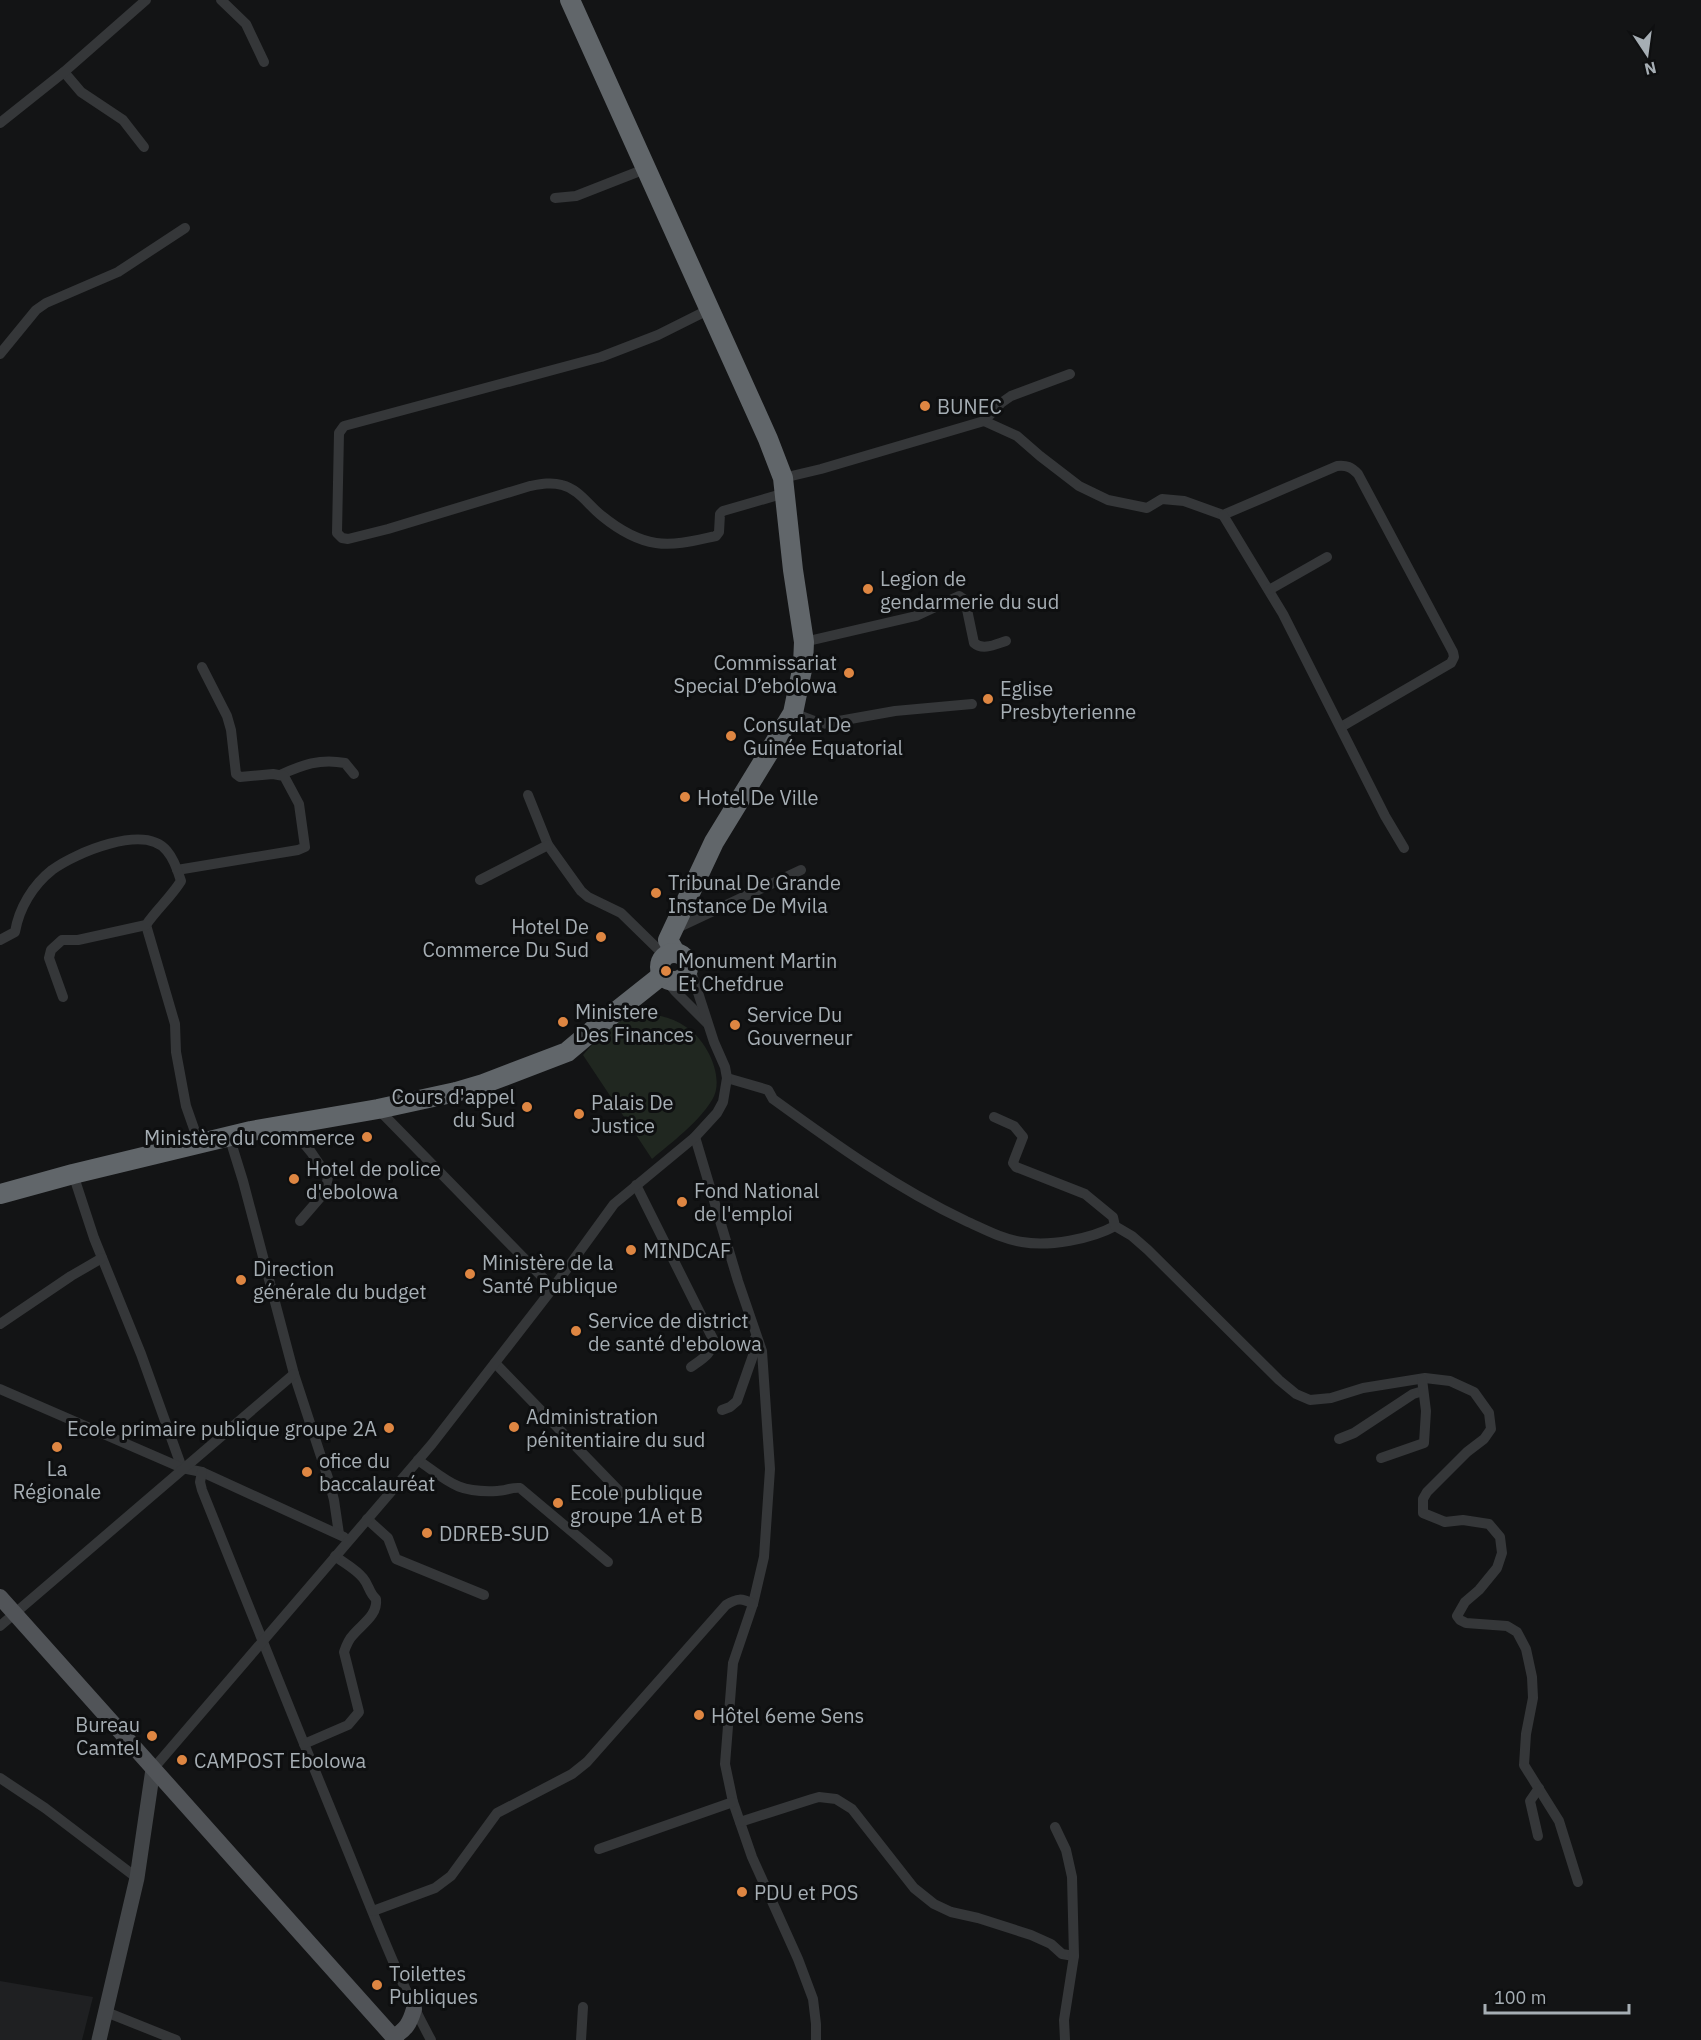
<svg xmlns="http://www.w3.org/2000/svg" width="1701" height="2040" viewBox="0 0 1701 2040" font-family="'IBM Plex Sans',sans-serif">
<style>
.built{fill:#1f2022}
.green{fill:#202720}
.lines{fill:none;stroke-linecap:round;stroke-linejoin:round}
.street{stroke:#353739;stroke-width:10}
.secondary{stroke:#434649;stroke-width:15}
.primary{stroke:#515458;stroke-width:16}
.highway{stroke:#61666a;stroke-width:20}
.poi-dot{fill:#de8642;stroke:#0e0f10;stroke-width:2}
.labels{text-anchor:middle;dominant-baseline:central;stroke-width:6;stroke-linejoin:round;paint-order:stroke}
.poi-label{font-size:20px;fill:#a6aeb4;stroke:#0e0f10;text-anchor:start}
</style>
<rect width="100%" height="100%" fill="#131415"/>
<polygon class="built" points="0,1981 93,1997 82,2040 0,2040"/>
<path class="green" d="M 642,1013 C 658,1015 672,1017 686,1027 C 706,1039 726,1078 712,1100 C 698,1123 672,1142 652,1159 L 583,1055 L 598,1038 L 622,1019 Z"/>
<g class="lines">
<g class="street">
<polyline points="221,0 246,24 264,62"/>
<polyline points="64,72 81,92 123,120 144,147"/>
<polyline points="0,123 64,72 146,0"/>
<polyline points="555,198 576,196 645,169"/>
<path d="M 708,310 L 658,335 L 601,357 L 344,426 L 339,433 L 337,533 L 342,538 L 348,539 L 388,529 L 530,486 C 541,484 551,482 562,485 C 579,489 589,506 602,516 C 618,529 636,540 656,543 C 676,546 697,540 716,536 L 719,532 L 720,514 L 723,511 L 785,493"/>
<polyline points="0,354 36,310 46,303 118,272 185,228"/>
<path d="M 984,421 L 1017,436 L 1040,456 L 1079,486 L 1108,500 L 1147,508 L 1162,499 L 1184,501 L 1223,515 L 1337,466 C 1347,465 1351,467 1358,474 L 1453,652 L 1454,657 L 1451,663 L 1341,727"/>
<polyline points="783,478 821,469 984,421 1001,403 1011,396 1070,374"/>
<polyline points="1223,515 1283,614 1385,816 1404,848"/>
<polyline points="1269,590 1327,557"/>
<path d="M 804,642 L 916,616 L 959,596 L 965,600 L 974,643 C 983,651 996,644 1006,641"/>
<polyline points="793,713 822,724 895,711 972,704"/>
<path d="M 280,775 C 302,765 320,758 345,763 L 354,774"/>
<polyline points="528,795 548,845 581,891 588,897 621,913 665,956"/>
<polyline points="177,870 298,850 305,847 299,804 284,776 273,774 240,777 236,774 231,730 227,716 202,667"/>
<polyline points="480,880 548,845"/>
<polyline points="146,925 175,1024 176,1052 186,1106 199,1143"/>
<polyline points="675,929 801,870"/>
<path d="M 0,940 L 15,932 C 19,908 33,885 52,870 C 75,853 145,823 167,851 C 174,859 178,871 181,881 C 171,897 157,909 146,925 L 78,940 L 62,940 L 51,950 L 49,958 L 63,997"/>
<polyline points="666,979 675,991 707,1023"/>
<path d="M 727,1078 L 768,1090 L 773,1099 C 835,1144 896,1188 966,1221 C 984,1229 1002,1239 1022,1242 C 1049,1247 1091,1239 1115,1226"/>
<polyline points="378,1109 553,1288"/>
<polyline points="994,1117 1014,1126 1023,1137 1014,1160 1013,1163 1016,1167 1085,1194 1113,1217 1115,1226 1132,1236 1148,1250 1279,1380 1296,1394 1310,1400 1331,1398 1363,1388 1425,1378 1450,1381 1474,1392 1489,1413 1491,1429 1484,1439 1467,1452 1427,1492 1423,1499 1423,1513 1445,1522 1463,1520 1489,1524 1500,1537 1502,1553 1497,1568 1479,1590 1465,1602 1457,1616 1460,1620 1466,1623 1507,1626 1517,1632 1526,1649 1532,1677 1533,1698 1526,1734 1524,1765 1559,1821 1578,1882"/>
<polyline points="289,1125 311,1152 328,1177 325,1192 300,1221"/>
<polyline points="229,1136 243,1181 294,1374 329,1481 334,1500 339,1534"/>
<polyline points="695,1137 738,1281 762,1351 770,1469 764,1557 753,1604 733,1663 725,1764 733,1802 752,1857 798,1959 813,1999 816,2024 816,2040"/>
<polyline points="73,1174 94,1238 141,1354 182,1468"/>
<path d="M 636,1185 L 713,1339 C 713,1354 702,1359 691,1367"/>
<polyline points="0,1324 71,1276 102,1258"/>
<polyline points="495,1363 621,1493"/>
<polyline points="0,1389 182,1468 202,1472 344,1537"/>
<polyline points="722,1410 730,1407 737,1401 756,1347 755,1338"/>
<polyline points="1339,1439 1354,1433 1413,1394 1423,1391"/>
<polyline points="1381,1458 1424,1443 1426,1411 1422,1379"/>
<path d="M 418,1460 C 449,1482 457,1493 497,1491 C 505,1491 512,1487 520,1488 L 608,1562"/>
<path d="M 202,1472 L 200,1482 L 202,1490 C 247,1603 292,1715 338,1827 C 368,1899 394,1972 431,2040"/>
<polyline points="367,1519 388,1538 396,1559 484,1595"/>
<polyline points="0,1626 294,1374"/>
<path d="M 304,1744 L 348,1725 L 359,1712 L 344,1652 C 346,1646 349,1639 353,1635 C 362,1624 378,1615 376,1599 C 369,1593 369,1585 363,1578 C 356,1569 344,1563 335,1556"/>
<polyline points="153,1769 432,1444 553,1288 614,1204 695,1137 717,1113 723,1102 727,1078 725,1067 714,1042 692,974 688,969"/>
<polyline points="0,1778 45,1808 137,1878"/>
<polyline points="740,1822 812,1799 819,1797 836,1799 852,1809 914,1888 934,1904 951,1912 978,1918 1031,1935 1051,1944 1062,1954 1074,1956"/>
<polyline points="1055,1827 1066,1850 1072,1877 1074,1956 1064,2020 1065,2040"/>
<polyline points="1538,1836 1530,1801 1539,1788"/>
<polyline points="599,1849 733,1802"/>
<path d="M 373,1911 L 435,1888 L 451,1876 L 497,1813 L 572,1774 L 587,1762 L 726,1605 C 737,1598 742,1598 753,1604"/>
<polyline points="106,2012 176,2040"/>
<polyline points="581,2040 583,2007"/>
</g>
<polyline class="secondary" points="99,2040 137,1878 153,1769"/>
<g class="primary">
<polyline points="0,1597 396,2040"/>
<path d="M 393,2037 C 406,2030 410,2023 414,2009"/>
</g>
<g class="highway">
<polyline points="570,0 768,439 783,478 793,570 804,642 803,665 793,713 714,842 668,940 675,952"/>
<circle cx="674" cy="967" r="14"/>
<polyline points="0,1194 73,1174 251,1131 378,1109 456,1092 483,1084 567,1052 599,1025 662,975"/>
</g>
</g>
<g class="poi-dot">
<circle cx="925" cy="406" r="6"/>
<circle cx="868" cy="589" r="6"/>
<circle cx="849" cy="673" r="6"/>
<circle cx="988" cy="699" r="6"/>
<circle cx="731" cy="736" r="6"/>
<circle cx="685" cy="797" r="6"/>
<circle cx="656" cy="893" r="6"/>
<circle cx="601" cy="937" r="6"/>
<circle cx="666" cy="971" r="6"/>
<circle cx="563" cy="1022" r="6"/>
<circle cx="735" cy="1025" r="6"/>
<circle cx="527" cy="1107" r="6"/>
<circle cx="579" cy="1114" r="6"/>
<circle cx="367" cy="1137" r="6"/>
<circle cx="294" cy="1179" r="6"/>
<circle cx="682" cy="1202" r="6"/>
<circle cx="631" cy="1250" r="6"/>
<circle cx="470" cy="1274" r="6"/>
<circle cx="241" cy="1280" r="6"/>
<circle cx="576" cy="1331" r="6"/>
<circle cx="514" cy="1427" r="6"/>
<circle cx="389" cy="1428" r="6"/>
<circle cx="57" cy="1447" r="6"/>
<circle cx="307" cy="1472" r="6"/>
<circle cx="558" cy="1503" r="6"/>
<circle cx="427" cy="1533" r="6"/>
<circle cx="699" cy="1715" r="6"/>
<circle cx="152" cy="1736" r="6"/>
<circle cx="182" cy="1760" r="6"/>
<circle cx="742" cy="1892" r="6"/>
<circle cx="377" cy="1985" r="6"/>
</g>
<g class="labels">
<g class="poi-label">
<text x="937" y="406">BUNEC</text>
<text x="880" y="578">Legion de<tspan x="880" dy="23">gendarmerie du sud</tspan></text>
<text x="837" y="662" text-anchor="end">Commissariat<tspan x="837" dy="23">Special D’ebolowa</tspan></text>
<text x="1000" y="688">Eglise<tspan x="1000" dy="23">Presbyterienne</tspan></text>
<text x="743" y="724">Consulat De<tspan x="743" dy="23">Guinée Equatorial</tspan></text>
<text x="697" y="797">Hotel De Ville</text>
<text x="668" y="882">Tribunal De Grande<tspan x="668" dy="23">Instance De Mvila</tspan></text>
<text x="589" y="926" text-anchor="end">Hotel De<tspan x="589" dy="23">Commerce Du Sud</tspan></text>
<text x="678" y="960">Monument Martin<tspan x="678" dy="23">Et Chefdrue</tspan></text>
<text x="575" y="1011">Ministere<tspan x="575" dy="23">Des Finances</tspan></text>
<text x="747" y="1014">Service Du<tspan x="747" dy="23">Gouverneur</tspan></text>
<text x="515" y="1096" text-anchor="end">Cours d'appel<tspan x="515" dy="23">du Sud</tspan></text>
<text x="591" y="1102">Palais De<tspan x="591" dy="23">Justice</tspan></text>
<text x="355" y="1137" text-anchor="end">Ministère du commerce</text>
<text x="306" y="1168">Hotel de police<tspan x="306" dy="23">d'ebolowa</tspan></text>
<text x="694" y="1190">Fond National<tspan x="694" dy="23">de l'emploi</tspan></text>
<text x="643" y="1250">MINDCAF</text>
<text x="482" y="1262">Ministère de la<tspan x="482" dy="23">Santé Publique</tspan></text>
<text x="253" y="1268">Direction<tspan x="253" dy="23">générale du budget</tspan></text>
<text x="588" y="1320">Service de district<tspan x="588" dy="23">de santé d'ebolowa</tspan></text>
<text x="526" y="1416">Administration<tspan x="526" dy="23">pénitentiaire du sud</tspan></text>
<text x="377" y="1428" text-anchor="end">Ecole primaire publique groupe 2A</text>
<text x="319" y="1460">ofice du<tspan x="319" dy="23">baccalauréat</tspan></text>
<text x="57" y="1468" text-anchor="middle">La<tspan x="57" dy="23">Régionale</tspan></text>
<text x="570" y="1492">Ecole publique<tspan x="570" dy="23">groupe 1A et B</tspan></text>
<text x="439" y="1533">DDREB-SUD</text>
<text x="711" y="1715">Hôtel 6eme Sens</text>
<text x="140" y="1724" text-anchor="end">Bureau<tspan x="140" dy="23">Camtel</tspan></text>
<text x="194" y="1760">CAMPOST Ebolowa</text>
<text x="754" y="1892">PDU et POS</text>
<text x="389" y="1973">Toilettes<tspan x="389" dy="23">Publiques</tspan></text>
</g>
</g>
<g transform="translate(1647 54) rotate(167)" stroke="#0e0f10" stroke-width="4.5" paint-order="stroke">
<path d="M0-4.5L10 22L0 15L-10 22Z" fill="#a6aeb4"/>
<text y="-9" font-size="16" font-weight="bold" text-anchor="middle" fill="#a6aeb4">N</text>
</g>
<path d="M1485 2004v9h144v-9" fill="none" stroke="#a6aeb4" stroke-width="3"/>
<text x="1494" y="2004" font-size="18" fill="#a6aeb4" stroke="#0e0f10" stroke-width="4.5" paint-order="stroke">100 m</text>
</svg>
